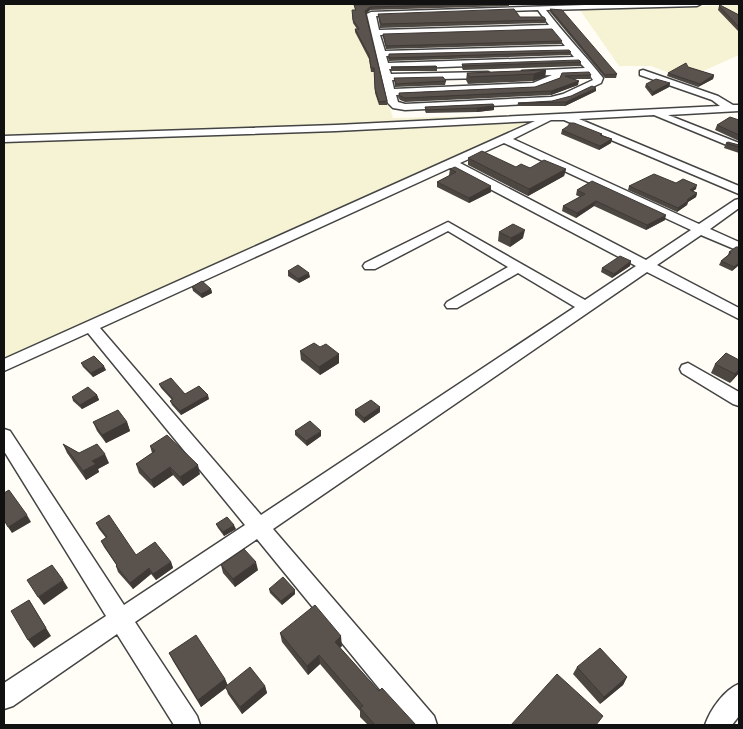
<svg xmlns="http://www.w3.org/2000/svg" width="743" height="729" viewBox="0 0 743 729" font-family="Bitter,serif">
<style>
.farmland{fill:#f6f3d4}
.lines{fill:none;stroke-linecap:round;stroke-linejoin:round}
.minor-casing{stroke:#444;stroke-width:3}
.minor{fill:#fff;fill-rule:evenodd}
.wall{fill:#4d4742}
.shaded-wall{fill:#3f3936}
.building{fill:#5a524d;stroke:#3f3936}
</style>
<rect width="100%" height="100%" fill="#fffdf5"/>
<g class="farmland">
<polygon points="4,4 419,4 360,6 393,118 563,114 369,196 4,358"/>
<polygon points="739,5 739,55 685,79 651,66 619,66 580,10"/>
</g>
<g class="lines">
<defs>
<g id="minor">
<path d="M 616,4 L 701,4 L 697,6 L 546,10 C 564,34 585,55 603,78 L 601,83 L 569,98 L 551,103 L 405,110 L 393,108 L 388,103 L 367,14 L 371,12 ZM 538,10 L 549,25 L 379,30 L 376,16 ZM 552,30 L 565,46 L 385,51 L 380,35 ZM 569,51 L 574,57 L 388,63 L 386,56 ZM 579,62 L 585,68 L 522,71 L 522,75 L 525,76 L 552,75 L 533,83 L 394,89 L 392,80 L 488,78 L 493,75 L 488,72 L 391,74 L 389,69 ZM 589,74 L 593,80 L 563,94 L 551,97 L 405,104 L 398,102 L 396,95 L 534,89 L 560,79 L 561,75 Z"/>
<path d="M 643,70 L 718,96 L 733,105 L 739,105 L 739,111 L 668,115 L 739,143 L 739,150 L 654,115 L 579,119 L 739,186 L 739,194 L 564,120 L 551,120 L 513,139 L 699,224 L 735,200 L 739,199 L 739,208 L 710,229 L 739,242 L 739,251 L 701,235 L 657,265 L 739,308 L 739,319 L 647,272 L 273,529 L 434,716 L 437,725 L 409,725 L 257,539 L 135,622 L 197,716 L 200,725 L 174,725 L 117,634 L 13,706 L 4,709 L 4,683 L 106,616 L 4,451 L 4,429 L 10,431 L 124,605 L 245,525 L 88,333 L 4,371 L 4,359 L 535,121 L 336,131 L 4,142 L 4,136 L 336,125 L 720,106 L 712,100 L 640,75 L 640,71 ZM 504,143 L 691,230 L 646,260 L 460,163 ZM 450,168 L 636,266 L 585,300 L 448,222 L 365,263 L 363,266 L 365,269 L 375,269 L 448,231 L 508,267 L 447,302 L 445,305 L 447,308 L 457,308 L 518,273 L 575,307 L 261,515 L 100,328 Z"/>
<polygon points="688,363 739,392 739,406 733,404 682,373 680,369 682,365"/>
<path d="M 739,684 L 739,716 L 732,725 L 705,725 C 710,710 724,690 739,684 Z"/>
</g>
</defs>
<use href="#minor" class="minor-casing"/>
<use href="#minor" class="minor"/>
</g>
<g class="wall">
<polygon points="398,4 509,4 509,6 370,10 366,14 387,101 387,105 379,105 375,93 374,72 371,72 369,59 355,32 355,29 357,29 353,23 352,13 355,10 354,5"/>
<polygon points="534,4 552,4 535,5"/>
<polygon points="719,6 739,15 739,32 718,10"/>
<polygon points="550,9 617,74 616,78 605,78 550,12"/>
<polygon points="378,14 520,17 546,20 545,23 380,28"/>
<polygon points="383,34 562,41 561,44 386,49 383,37"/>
<polygon points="571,52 570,55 389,61 388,58 389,54"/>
<polygon points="581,62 581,66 463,70 462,68 462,64"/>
<rect x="391" y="67" width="46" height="4"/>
<polygon points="688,67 714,75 713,79 698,87 667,76 668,73"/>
<polygon points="546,70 545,77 533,81 468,84 466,80 467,73"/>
<polygon points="562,73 591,75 590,79 575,79 578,85 551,95 405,102 400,100 398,97 399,93 535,87 560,78"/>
<polygon points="394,78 446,81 445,85 395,87"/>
<polygon points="670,83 669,87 652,96 645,87 646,84"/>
<polygon points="596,91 565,106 517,106 518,103 552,101"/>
<polygon points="493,104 494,110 477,112 426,113 425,111 425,107"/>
<polygon points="739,120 739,141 715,130 717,125"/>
<polygon points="562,130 602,134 602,135 612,139 611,143 599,150 561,134"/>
<polygon points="726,143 739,145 739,153 724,148"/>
<polygon points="468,158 516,167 566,169 564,176 528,196 468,165"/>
<polygon points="450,169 491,192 469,203 437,187 437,182 450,175 449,175"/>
<polygon points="676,183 696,189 693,191 697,193 696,197 688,202 687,205 677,212 628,190 629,186"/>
<polygon points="577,190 665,220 646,230 594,206 576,218 562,211 563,206 580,197 576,195"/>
<polygon points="499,232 523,238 510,247 498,241"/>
<polygon points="739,247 739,265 732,271 719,265 721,261 728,255 729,252"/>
<polygon points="631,261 630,266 612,278 601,272 602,268"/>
<polygon points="288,271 310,277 299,283 288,276"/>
<polygon points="192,287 211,289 212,293 202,298 193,291"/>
<polygon points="320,347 339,354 339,363 320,375 301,360 300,351"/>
<polygon points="81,363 106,370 93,377 83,367"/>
<polygon points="715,364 739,373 730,383 711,373"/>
<polygon points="159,384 185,394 209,399 181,415 172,405 170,401 172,400 161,388"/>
<polygon points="97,395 99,400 82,409 73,401 72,397"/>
<polygon points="380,407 380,412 364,423 355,415 355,410"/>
<polygon points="93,422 127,422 130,431 106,443 97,431"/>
<polygon points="295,431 321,436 307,446 295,435"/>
<polygon points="63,444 79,453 109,463 98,469 99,472 86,480 67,453"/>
<polygon points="150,446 200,474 183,486 173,475 154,488 139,473 136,464 152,453"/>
<polygon points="96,523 136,555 171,562 173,568 156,580 151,574 133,589 118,572 116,566 117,566 104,547 101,541 106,538 99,529"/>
<polygon points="216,524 236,529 224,536 218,528"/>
<polygon points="221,565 258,570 235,587 223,573"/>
<polygon points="269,589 295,594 282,605 270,593"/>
<polygon points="280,633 342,646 340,648 379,691 416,725 368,725 360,717 360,711 320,664 308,675 282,642"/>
<polygon points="169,653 225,679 228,686 265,686 267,693 242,714 228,694 226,688 201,707 173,661"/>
<polygon points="577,667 627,677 623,685 600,704 573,674"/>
</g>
<g class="shaded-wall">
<polygon points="370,7 370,10 365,14 365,11"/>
<polygon points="546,70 545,77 533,81 534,74"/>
<polygon points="714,75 713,79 698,87 700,84"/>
<polygon points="579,81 578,85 551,95 551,91"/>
<polygon points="670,83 669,87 652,96 653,92"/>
<polygon points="596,88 596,91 565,106 566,102"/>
<polygon points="494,106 494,110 477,112 477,108"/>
<polygon points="612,139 611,143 599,150 600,146"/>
<polygon points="566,169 564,176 528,196 529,189"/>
<polygon points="697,185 696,189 688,194 690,190"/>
<polygon points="491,186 491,192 469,203 469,198"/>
<polygon points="697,193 696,197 688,202 687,205 677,212 678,208 687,200"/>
<polygon points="596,201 594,206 576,218 577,213"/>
<polygon points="666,215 665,220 646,230 647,225"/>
<polygon points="525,230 523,238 510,247 511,238"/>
<polygon points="631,261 630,266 612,278 614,274"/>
<polygon points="739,263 739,265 732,271 734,267"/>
<polygon points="309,273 310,277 299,283 298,279"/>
<polygon points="211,289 212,293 202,298 201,294"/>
<polygon points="339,354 339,363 320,375 319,367"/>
<polygon points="104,366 106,370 93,377 91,373"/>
<polygon points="739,369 739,373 730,383 735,374"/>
<polygon points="97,395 99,400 82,409 80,405"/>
<polygon points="208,395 209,399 181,415 180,411"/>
<polygon points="380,407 380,412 364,423 364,418"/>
<polygon points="127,422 130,431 106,443 102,435"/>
<polygon points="321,431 321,436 307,446 306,441"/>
<polygon points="105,454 109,463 98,469 99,472 86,480 83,471 92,461"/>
<polygon points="198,465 200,474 183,486 180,477"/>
<polygon points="170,467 173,475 154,488 151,480"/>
<polygon points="27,515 31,522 12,533 8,527"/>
<polygon points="234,525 236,529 224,536 223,532"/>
<polygon points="171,562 173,568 156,580 153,574"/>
<polygon points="256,562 258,570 235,587 233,579"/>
<polygon points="149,568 151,574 133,589 130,583"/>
<polygon points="63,580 68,588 44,605 38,597"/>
<polygon points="295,590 295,594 282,605 281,601"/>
<polygon points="29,600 51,636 34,648 28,640"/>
<polygon points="341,636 342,646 335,651 335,642"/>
<polygon points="319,655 320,664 308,675 307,666"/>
<polygon points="627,677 623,685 600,704 604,697"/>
<polygon points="225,679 228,686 201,707 198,700"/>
<polygon points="265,686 267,693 242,714 240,707"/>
</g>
<g class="building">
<polygon points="398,4 474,4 370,7 365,11 387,101 379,102 375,89 374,68 371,68 369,55 355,29 359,29 353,20 352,10 356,10 354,5"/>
<polygon points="720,5 739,15 739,27 719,6"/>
<polygon points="514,9 520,17 544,17 546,20 381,24 378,14"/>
<polygon points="550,9 562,10 617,74 605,75"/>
<polygon points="552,29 562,41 386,46 383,34"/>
<polygon points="569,50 571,52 389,58 389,54"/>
<polygon points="579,60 581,62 463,66 462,64"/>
<polygon points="686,63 688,67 714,75 700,84 668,73"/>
<polygon points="436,66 437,67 391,67"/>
<polygon points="546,70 534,74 469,77 467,73"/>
<polygon points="589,72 591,75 565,76 579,81 551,91 405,98 400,96 399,93 535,87 560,78 562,73"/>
<polygon points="443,77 446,81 396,84 394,78"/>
<polygon points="656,79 670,83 653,92 646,84"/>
<polygon points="592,86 596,88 566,102 518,103 552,101 571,96"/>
<polygon points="493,104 494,106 477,108 426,110 425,107"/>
<polygon points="730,117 739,120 739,135 717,125"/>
<polygon points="570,123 574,123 602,134 600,135 612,139 600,146 562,130 568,126"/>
<polygon points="728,142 739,145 739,147 726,143"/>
<polygon points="482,151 516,167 521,164 530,168 544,160 566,169 529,189 468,158"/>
<polygon points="455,167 491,186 469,198 437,182 456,172 450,169"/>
<polygon points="654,174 676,183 683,179 697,185 690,190 697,193 687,200 688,201 678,208 629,186"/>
<polygon points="592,181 666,215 647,225 596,201 577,213 563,206 585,194 577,190"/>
<polygon points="513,224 525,230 511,238 499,232"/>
<polygon points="736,247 739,247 739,263 734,267 721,261 731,253 729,252"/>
<polygon points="620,256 631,261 614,274 602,268"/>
<polygon points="298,265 309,273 298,279 288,271"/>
<polygon points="202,281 211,289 201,294 192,287"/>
<polygon points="314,343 320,347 326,344 339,354 319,367 300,351"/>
<polygon points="726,353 739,360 739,369 735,374 715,364"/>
<polygon points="94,356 104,366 91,373 81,363"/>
<polygon points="171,378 185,394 199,386 208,395 180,411 170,401 173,399 159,384"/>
<polygon points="88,387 97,395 80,405 72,397"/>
<polygon points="371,400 380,407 364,418 355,410"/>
<polygon points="118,410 127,422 102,435 93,422"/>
<polygon points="310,421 321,431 306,441 295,431"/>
<polygon points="167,435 198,465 180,477 170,467 151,480 136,464 155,451 150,446"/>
<polygon points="63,444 79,453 97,444 105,454 92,461 96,464 83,471"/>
<polygon points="9,490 27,515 8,527 4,520 4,493"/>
<polygon points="109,515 136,555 155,542 171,562 153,574 149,568 130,583 116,566 117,565 101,541 107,537 96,523"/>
<polygon points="227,517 234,525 223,532 216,524"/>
<polygon points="244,549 256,562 233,579 221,565"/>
<polygon points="52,565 63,580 38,597 27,580"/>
<polygon points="283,577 295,590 281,601 269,589"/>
<polygon points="29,600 46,628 28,640 11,611"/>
<polygon points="315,605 341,636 335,642 379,691 382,688 416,725 375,725 360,708 363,706 319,655 307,666 280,633"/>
<polygon points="196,635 225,679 198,700 169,653"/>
<polygon points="600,648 627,677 604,697 577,667"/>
<polygon points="250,667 265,686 240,707 225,687"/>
<polygon points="557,674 603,716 596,725 511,725"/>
</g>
<rect width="743" height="729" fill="none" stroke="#111111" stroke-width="10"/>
</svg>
